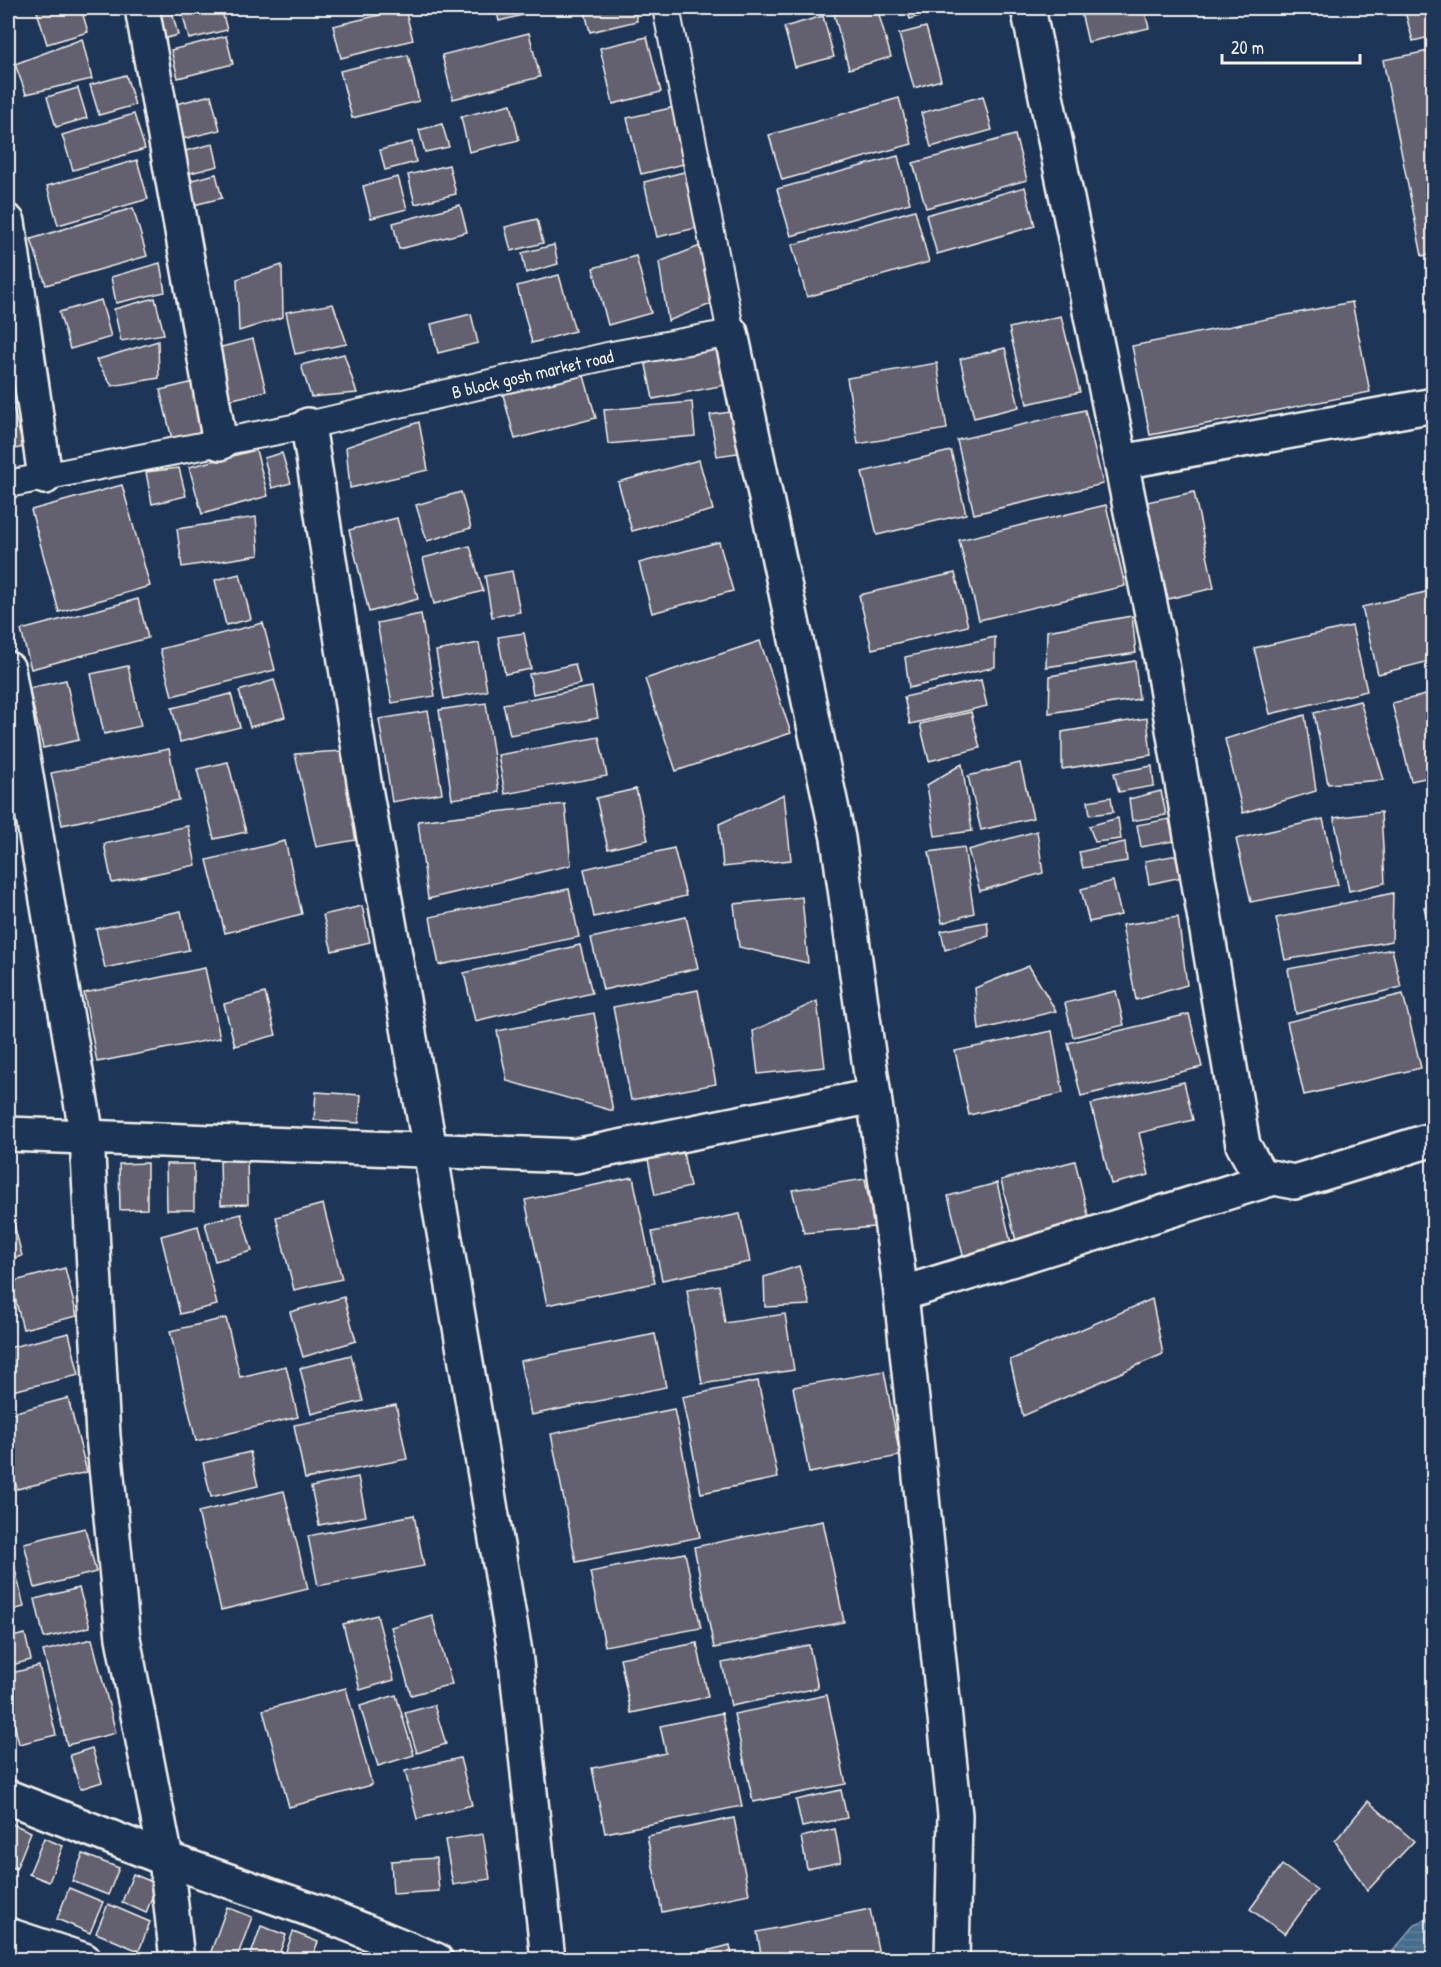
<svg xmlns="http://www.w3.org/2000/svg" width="1441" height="1967" viewBox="0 0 1441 1967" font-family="'Patrick Hand',sans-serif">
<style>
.water{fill:url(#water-rules);stroke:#8aa2b1;stroke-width:1.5}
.building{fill:#64616f;stroke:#f4f1e8;stroke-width:1.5}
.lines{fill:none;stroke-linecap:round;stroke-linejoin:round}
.lane-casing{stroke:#f4f1e8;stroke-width:30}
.street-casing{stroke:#f4f1e8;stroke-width:38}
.lane{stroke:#1d3557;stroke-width:26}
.street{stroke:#1d3557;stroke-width:33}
.labels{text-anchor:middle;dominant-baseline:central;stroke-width:4.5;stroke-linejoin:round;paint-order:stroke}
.street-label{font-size:18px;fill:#f4f1e8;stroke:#1d3557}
</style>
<defs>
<pattern id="water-rules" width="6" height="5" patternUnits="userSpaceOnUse" patternTransform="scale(1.5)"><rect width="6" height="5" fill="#446d8c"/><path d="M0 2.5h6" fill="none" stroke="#60829c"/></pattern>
</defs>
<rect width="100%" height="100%" fill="#1d3557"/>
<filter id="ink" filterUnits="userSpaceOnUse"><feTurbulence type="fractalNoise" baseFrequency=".0167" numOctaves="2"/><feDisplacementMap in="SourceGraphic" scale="12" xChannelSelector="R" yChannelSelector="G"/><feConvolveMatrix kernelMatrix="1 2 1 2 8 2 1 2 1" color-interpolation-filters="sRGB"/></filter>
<g filter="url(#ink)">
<polygon class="water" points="1433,1914 1433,1959 1386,1959 1414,1926"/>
<g class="building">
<polygon points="36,8 81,8 88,32 47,44"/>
<polygon points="151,8 171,8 178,35 159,40"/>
<polygon points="181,8 221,8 227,30 189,39"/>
<polygon points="496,8 538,8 539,11 499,21"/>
<polygon points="584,8 634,8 637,21 590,32"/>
<polygon points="782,8 808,8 784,14"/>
<polygon points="856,8 877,8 891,57 849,69 834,14"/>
<polygon points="906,8 933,8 934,11 910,19"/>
<polygon points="1080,8 1144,8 1149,28 1088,42"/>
<polygon points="1404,8 1434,8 1434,36 1413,41"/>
<polygon points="405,9 413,40 341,58 333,26"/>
<polygon points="823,16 834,57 795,67 784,27"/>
<polygon points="926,27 941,80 914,88 899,34"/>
<polygon points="529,33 540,77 453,99 442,55"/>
<polygon points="226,36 233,64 178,78 171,50"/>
<polygon points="647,37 661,92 613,104 600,48"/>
<polygon points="82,39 92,79 26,94 15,64"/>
<polygon points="1434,50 1434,254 1422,256 1383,60"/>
<polygon points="408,55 419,101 352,118 340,71"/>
<polygon points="126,75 135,105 99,115 90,85"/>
<polygon points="78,88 87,118 56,127 47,97"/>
<polygon points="211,95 220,130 170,142 161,108"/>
<polygon points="983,96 992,130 931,147 921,113"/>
<polygon points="899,98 912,144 782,180 769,135"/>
<polygon points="511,104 519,140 469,152 461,117"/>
<polygon points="675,107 688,163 641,174 627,118"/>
<polygon points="134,114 145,149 73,170 62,135"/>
<polygon points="442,124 449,147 425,152 419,130"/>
<polygon points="1015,135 1027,180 926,208 913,163"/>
<polygon points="412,142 416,162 385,170 380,150"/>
<polygon points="213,144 218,166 175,177 169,155"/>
<polygon points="898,156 910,203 791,236 777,189"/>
<polygon points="137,160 148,199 58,225 47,186"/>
<polygon points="449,165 456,194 415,204 408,175"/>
<polygon points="692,170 705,226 657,237 644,182"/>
<polygon points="216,174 222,198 178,209 172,185"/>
<polygon points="398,177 407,209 371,218 363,186"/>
<polygon points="1025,187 1035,226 937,254 926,215"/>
<polygon points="460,205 467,232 399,249 393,223"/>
<polygon points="133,208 147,256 46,285 31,239"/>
<polygon points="915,210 929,262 807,297 792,245"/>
<polygon points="537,219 543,243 511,251 505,227"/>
<polygon points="554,245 558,264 526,273 522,253"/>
<polygon points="700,246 711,304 668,321 659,262"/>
<polygon points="636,256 651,313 608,325 593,268"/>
<polygon points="160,263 165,292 116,303 111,277"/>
<polygon points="282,265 283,317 239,331 237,279"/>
<polygon points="559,275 575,331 532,343 517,286"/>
<polygon points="155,298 164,334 121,341 114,309"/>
<polygon points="101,300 111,337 70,349 59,312"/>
<polygon points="1352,302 1370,392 1150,435 1132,346"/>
<polygon points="333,304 347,344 295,354 286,312"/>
<polygon points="471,314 478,343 438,353 431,324"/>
<polygon points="1061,316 1080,392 1027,404 1009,328"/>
<polygon points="253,339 266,391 216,403 202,352"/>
<polygon points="158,341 159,378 112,386 96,360"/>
<polygon points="722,344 730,384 653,399 645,360"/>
<polygon points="1005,348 1019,407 974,418 960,359"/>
<polygon points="344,354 357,393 311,397 301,365"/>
<polygon points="937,363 947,429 858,444 847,378"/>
<polygon points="582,369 596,418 515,439 502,391"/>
<polygon points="194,382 206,431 172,439 160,390"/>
<polygon points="8,386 23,447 8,451"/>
<polygon points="692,402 695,436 608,444 604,410"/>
<polygon points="1085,410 1103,484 974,514 957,440"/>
<polygon points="737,411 744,452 717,456 710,415"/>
<polygon points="419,422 428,470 350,488 346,447"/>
<polygon points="256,450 268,496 202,514 189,467"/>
<polygon points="951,451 966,514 877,535 862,472"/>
<polygon points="282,453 291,483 272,488 264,458"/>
<polygon points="699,460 713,510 632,531 618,482"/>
<polygon points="179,468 186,496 152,504 146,472"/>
<polygon points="122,485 150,586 59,612 31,510"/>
<polygon points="461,492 471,528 427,541 416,505"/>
<polygon points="1194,492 1214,588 1168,599 1147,502"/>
<polygon points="1106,505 1125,586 979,620 959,540"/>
<polygon points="256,517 259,555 182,567 177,529"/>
<polygon points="397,518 418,599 369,612 349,530"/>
<polygon points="719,542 733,591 652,613 639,563"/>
<polygon points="470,546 483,591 434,604 423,558"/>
<polygon points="512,571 520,612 492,617 485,576"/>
<polygon points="955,573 968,626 872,649 859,595"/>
<polygon points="240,574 251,619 226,625 215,580"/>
<polygon points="1434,590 1434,660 1378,674 1362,607"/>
<polygon points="138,599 148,638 31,669 21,630"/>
<polygon points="421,614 435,696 392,703 377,623"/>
<polygon points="1132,616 1136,653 1046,667 1047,631"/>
<polygon points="263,623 275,670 172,696 160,649"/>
<polygon points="1352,626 1367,691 1270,714 1254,648"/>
<polygon points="524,633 531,669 505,674 498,637"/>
<polygon points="995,637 995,667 909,688 905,657"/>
<polygon points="760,641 791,733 676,771 645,679"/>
<polygon points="479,643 487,691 444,699 436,651"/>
<polygon points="1135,661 1139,699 1049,713 1050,676"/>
<polygon points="575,664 580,684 533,694 529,674"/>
<polygon points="128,666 141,726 104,734 91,674"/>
<polygon points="66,680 79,740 43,748 29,688"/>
<polygon points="274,680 285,717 250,727 239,691"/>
<polygon points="981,680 987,706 910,724 904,697"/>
<polygon points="592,687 598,718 510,735 503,704"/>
<polygon points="1434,693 1434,776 1411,781 1392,703"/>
<polygon points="231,694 240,727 180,742 172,708"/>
<polygon points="1360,701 1384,780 1328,784 1314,713"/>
<polygon points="486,703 499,792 452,799 439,710"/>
<polygon points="428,711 442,793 392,802 379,719"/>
<polygon points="971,712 980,748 929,761 920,724"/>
<polygon points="1305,715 1316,791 1243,813 1225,739"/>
<polygon points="1147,718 1151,755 1062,769 1062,732"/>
<polygon points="599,737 607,776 505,794 498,755"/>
<polygon points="169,749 179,800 62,825 51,773"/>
<polygon points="342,751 362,839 316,847 295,754"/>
<polygon points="228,762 246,832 214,839 197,769"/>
<polygon points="1020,763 1033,818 981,830 968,776"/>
<polygon points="962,764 972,831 935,836 927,785"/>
<polygon points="1152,766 1154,786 1119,792 1114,773"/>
<polygon points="636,789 648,840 608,849 596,798"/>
<polygon points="1161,791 1166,815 1132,821 1129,799"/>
<polygon points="784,794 791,860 723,867 719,824"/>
<polygon points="1111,797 1113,812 1090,815 1088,801"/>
<polygon points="565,804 571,865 428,899 418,821"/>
<polygon points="1381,812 1385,883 1349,891 1334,818"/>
<polygon points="1118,818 1121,839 1095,842 1089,826"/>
<polygon points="1169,819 1174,841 1141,847 1137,825"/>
<polygon points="1323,819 1338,885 1251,902 1236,839"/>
<polygon points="188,826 196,865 112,883 104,844"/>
<polygon points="1037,831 1043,873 980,891 968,850"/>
<polygon points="285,841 302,914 225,933 207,860"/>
<polygon points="1125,842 1127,861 1083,868 1079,852"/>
<polygon points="964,847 974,913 942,923 929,852"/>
<polygon points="674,848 686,896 594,917 584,869"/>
<polygon points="1177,855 1182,877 1149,884 1145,861"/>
<polygon points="1113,881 1121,915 1089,922 1081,889"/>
<polygon points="569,889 579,937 439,965 430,917"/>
<polygon points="1393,893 1392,941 1285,960 1276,918"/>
<polygon points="802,897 808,963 739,947 734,904"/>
<polygon points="1434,905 1434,946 1424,907"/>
<polygon points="362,906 370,942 332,951 323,915"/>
<polygon points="181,911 189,950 105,968 96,929"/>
<polygon points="686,917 698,968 603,990 591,938"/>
<polygon points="1178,917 1187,985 1136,1000 1122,925"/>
<polygon points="987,922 989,936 945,950 941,931"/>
<polygon points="580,945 592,993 475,1021 464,973"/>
<polygon points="1392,949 1401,987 1296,1014 1288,969"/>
<polygon points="1029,966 1056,1011 979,1030 975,988"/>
<polygon points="205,968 220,1038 97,1062 84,993"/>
<polygon points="698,990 716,1084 631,1100 613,1007"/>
<polygon points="1116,991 1124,1025 1073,1037 1065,1003"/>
<polygon points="265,993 276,1035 235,1046 224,1004"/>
<polygon points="1403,994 1421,1068 1304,1095 1287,1022"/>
<polygon points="817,1001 825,1067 758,1074 753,1031"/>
<polygon points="594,1013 613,1111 507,1081 497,1031"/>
<polygon points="1189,1014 1202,1067 1081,1096 1068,1043"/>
<polygon points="1052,1031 1063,1093 969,1115 955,1051"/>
<polygon points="1184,1082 1193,1120 1139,1133 1149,1175 1111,1184 1091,1104"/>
<polygon points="316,1092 361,1095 359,1123 314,1120"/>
<polygon points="682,1147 690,1187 655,1195 647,1154"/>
<polygon points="247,1158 248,1204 221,1205 220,1159"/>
<polygon points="1075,1161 1092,1231 1018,1249 1001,1180"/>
<polygon points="147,1163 147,1209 120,1210 119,1164"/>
<polygon points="166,1164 194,1164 194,1210 167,1210"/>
<polygon points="633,1177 655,1283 547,1305 525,1200"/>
<polygon points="865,1179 874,1227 804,1233 792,1190"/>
<polygon points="997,1183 1013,1252 965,1263 948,1196"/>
<polygon points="8,1200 22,1256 8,1260"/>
<polygon points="323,1204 342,1279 294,1290 276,1217"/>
<polygon points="241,1214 252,1251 215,1261 205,1223"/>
<polygon points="740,1214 750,1262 662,1280 652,1232"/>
<polygon points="198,1226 217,1305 180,1314 161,1236"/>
<polygon points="799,1266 810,1305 765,1307 764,1277"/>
<polygon points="65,1268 77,1316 23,1329 11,1282"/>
<polygon points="719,1285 725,1323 785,1314 794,1370 702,1384 687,1290"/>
<polygon points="344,1297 356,1341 303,1357 290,1312"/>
<polygon points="1152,1299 1163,1354 1023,1416 1010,1360"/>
<polygon points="226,1318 240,1377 286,1366 298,1417 196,1441 170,1331"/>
<polygon points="69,1333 79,1375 8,1392 8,1348"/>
<polygon points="655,1334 666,1387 531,1415 520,1361"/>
<polygon points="351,1355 363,1401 311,1414 300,1368"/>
<polygon points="884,1371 900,1456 809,1473 793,1387"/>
<polygon points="758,1381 778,1478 701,1493 682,1397"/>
<polygon points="68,1398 87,1472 17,1489 8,1452 8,1414"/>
<polygon points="396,1405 407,1459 305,1479 294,1425"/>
<polygon points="674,1409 700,1537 576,1562 551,1434"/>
<polygon points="250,1452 258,1486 211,1497 203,1463"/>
<polygon points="358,1477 366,1516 319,1525 311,1487"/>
<polygon points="284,1491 308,1589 221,1610 198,1512"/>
<polygon points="414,1515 424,1566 318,1586 308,1536"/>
<polygon points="823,1521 844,1622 714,1648 694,1547"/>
<polygon points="85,1528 96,1572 35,1588 24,1543"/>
<polygon points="8,1539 24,1607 8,1611"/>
<polygon points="685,1553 701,1628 605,1646 590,1572"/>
<polygon points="79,1588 90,1627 44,1638 35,1599"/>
<polygon points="377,1615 394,1680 360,1690 343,1624"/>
<polygon points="432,1615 452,1684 411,1695 391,1627"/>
<polygon points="25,1634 31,1660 8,1666 8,1638"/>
<polygon points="92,1639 116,1733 67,1745 43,1651"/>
<polygon points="697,1643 708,1697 631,1713 620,1658"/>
<polygon points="809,1645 818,1688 731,1706 722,1663"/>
<polygon points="39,1666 56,1735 19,1744 8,1698 8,1674"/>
<polygon points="346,1688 372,1785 289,1807 263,1710"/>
<polygon points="396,1695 414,1755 378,1766 360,1706"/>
<polygon points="827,1695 846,1784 753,1802 734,1714"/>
<polygon points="434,1705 446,1744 417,1753 405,1713"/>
<polygon points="722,1713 742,1806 605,1833 592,1768 666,1753 660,1726"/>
<polygon points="92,1748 102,1782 80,1789 70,1755"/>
<polygon points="460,1758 472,1805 417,1819 405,1771"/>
<polygon points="841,1790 847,1818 802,1827 796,1800"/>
<polygon points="1368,1801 1414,1841 1367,1891 1335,1841"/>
<polygon points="734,1818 749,1894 662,1912 647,1836"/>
<polygon points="8,1822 31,1832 16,1869 8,1865"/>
<polygon points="835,1829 841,1862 807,1869 801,1837"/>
<polygon points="483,1834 490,1879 453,1885 445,1840"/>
<polygon points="44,1838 63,1846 49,1882 29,1874"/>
<polygon points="83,1854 119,1868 108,1895 72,1881"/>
<polygon points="436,1858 439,1891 393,1894 391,1861"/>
<polygon points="1282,1865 1317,1890 1285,1934 1250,1909"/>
<polygon points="133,1874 157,1884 146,1913 122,1902"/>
<polygon points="69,1888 103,1902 90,1933 57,1919"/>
<polygon points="108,1904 150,1922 139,1951 96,1933"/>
<polygon points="227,1907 252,1917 236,1960 208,1960"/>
<polygon points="870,1909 880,1960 762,1960 757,1932"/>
<polygon points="261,1926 286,1935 277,1960 249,1960"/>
<polygon points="293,1932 318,1942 311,1960 283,1960"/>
<polygon points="730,1945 733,1960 671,1960"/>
</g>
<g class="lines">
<defs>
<g id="lane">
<path id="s1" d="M 8,484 L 308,425 L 612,355 L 731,333 L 666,8"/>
</g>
<g id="street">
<polyline points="142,8 220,443"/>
<polyline points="1028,8 1161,658 1243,1145 1260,1175 1294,1182 1434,1139"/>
<polyline points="8,222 45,477"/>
<polyline points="308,425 365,788 430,1150 515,1652 548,1960"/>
<polyline points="1122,462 1434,405"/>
<polyline points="8,669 87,1137 103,1436 123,1638 166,1859 177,1960"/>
<polyline points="874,1096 901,1294 955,1815 952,1960"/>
<polyline points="8,1134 575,1156 874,1096 838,838 731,333"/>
<polyline points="901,1294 1274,1178"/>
<polyline points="8,1797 166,1859 323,1914 436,1960"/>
<polyline points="8,1935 84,1960"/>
</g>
</defs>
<use href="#lane" class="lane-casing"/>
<use href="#street" class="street-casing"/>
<use href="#lane" class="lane"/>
<use href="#street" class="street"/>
</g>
</g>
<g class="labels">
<g class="street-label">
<text stroke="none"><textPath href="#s1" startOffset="536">B block gosh market road</textPath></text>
</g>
</g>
<rect width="1441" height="1967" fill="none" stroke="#1d3557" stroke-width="30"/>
<rect x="15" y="15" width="1411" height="1937" fill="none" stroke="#f4f1e8" stroke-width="2" filter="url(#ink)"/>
<path d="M1222 54v9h138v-9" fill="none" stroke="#f4f1e8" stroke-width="3"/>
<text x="1231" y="54" font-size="18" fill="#f4f1e8" stroke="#1d3557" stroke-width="4.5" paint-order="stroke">20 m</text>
</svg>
